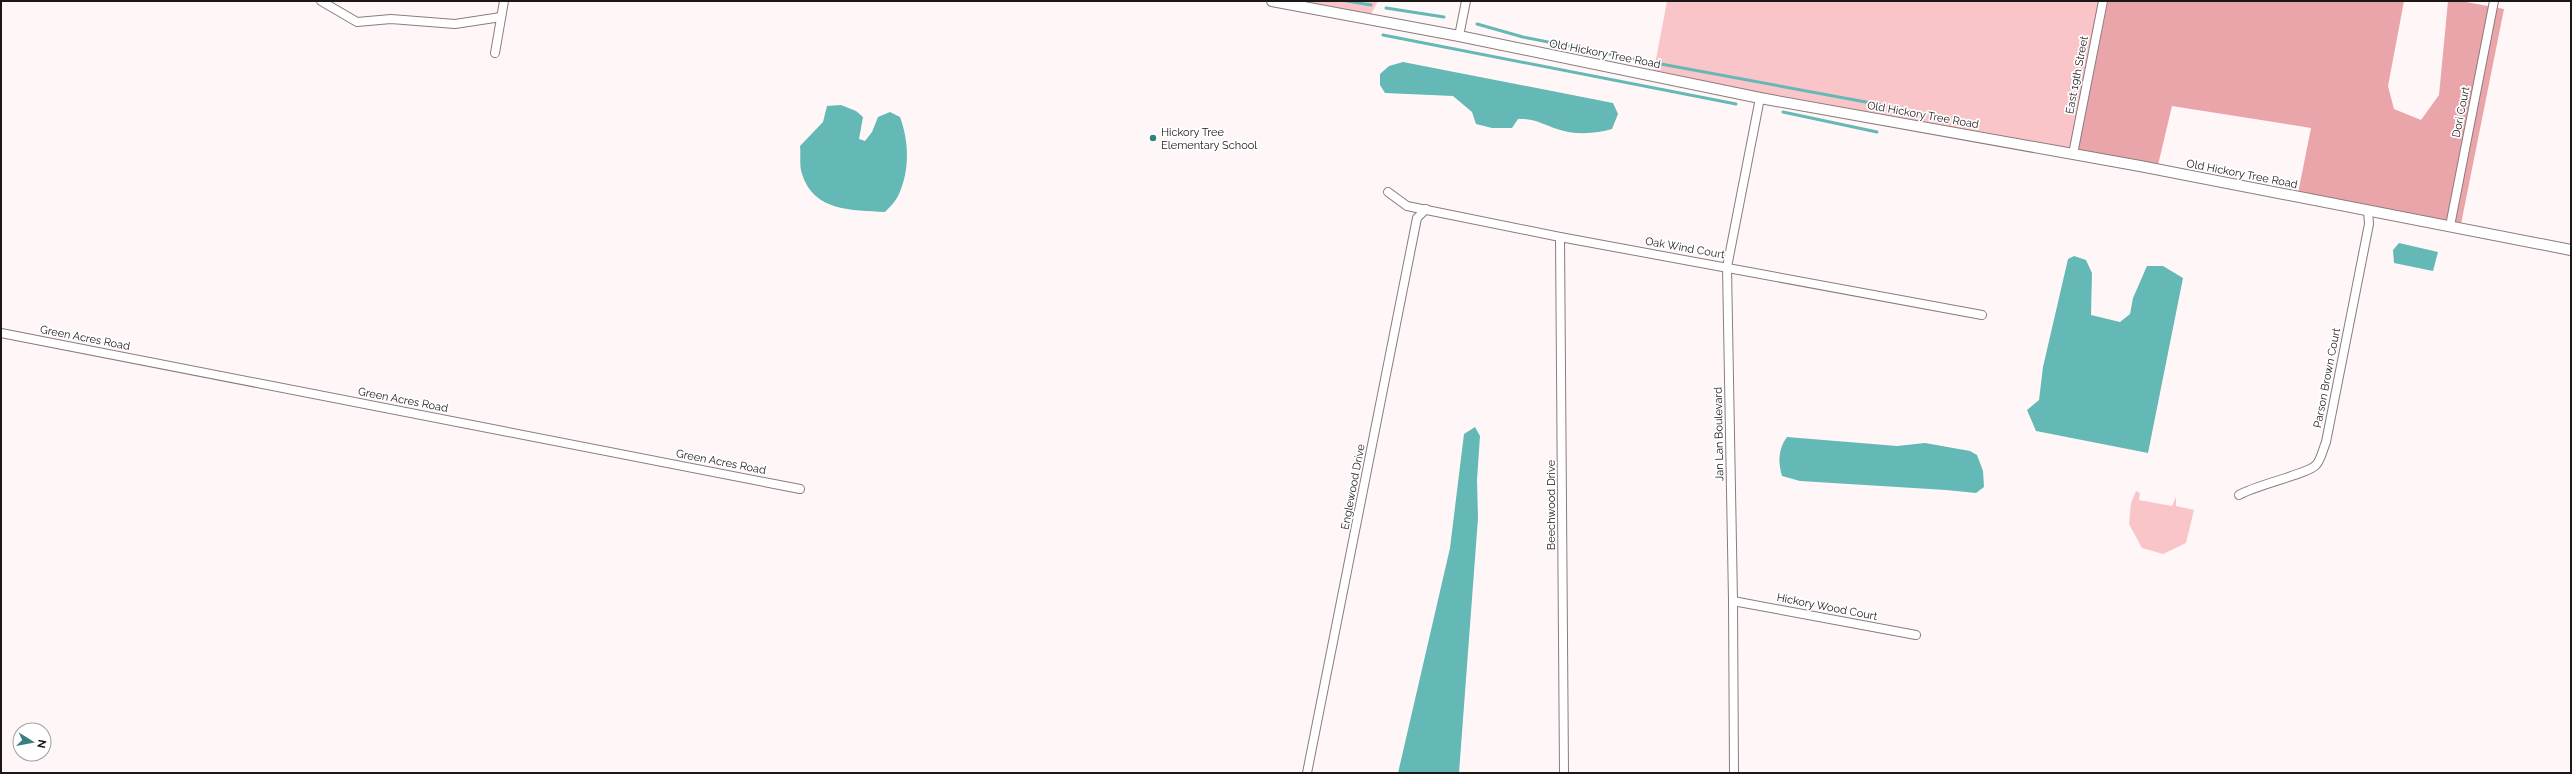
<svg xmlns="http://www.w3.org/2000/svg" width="2572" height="774" viewBox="0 0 2572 774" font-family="Raleway,sans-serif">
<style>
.green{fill:#fac5c9}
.forest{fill:#eaa5aa}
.water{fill:#64b8b5}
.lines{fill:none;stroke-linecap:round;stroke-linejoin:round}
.stream{stroke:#64b8b5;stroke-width:3}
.minor-casing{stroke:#8c7b7c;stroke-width:10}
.tertiary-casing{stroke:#8c7b7c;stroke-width:12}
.minor{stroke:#fff;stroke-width:8}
.tertiary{stroke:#fff;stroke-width:10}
.poi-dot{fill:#37807e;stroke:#fff;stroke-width:1.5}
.labels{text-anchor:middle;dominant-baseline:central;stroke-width:3.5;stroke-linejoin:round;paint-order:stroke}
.street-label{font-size:11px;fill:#1e1718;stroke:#fff}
.poi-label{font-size:11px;fill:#1e1718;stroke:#fff;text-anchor:start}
</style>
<rect width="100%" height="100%" fill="#fff7f7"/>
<g class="green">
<polygon points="1299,1 1378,1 1371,14"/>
<polygon points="1667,1 2108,1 2078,150 1761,93 1654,70"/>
<polygon points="2136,491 2140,493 2139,500 2172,506 2176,497 2176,506 2194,510 2186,543 2163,554 2142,548 2129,524 2131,503"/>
</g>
<polygon class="forest" points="2108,1 2404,1 2388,86 2394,109 2421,120 2439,95 2448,1 2461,1 2504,9 2461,224 2298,193 2311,128 2172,106 2158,165 2078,150"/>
<g class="water">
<path d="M 1403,62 L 1613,103 L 1618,114 L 1612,129 C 1596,134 1573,135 1557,129 C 1543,124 1533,118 1518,119 L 1512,128 L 1492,128 L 1476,124 L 1472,112 L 1453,96 L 1385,93 L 1380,85 L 1380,74 L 1389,66 Z"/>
<path d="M 841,105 L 856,111 L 863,117 L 859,139 L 865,141 L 872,132 L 878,117 L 890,112 L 900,117 C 909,141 910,170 899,194 C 896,201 890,207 885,212 C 852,210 814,212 802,174 C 799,166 801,154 800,146 L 823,122 L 827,106 Z"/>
<polygon points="2399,243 2438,252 2433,271 2394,263 2393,250"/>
<polygon points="2074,256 2086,260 2092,273 2091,315 2120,322 2130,314 2133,298 2147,266 2163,266 2183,278 2148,453 2036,431 2027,410 2039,400 2043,367 2068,259"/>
<polygon points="1475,427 1480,436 1477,480 1478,518 1459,773 1398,773 1450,548 1464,434"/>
<path d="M 1787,437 L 1897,446 L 1925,443 L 1970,451 L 1977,455 L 1983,471 L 1984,487 L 1976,493 L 1946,490 L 1800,481 L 1782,476 C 1778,462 1778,449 1787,437 Z"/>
</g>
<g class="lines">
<g class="stream">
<polyline points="1347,1 1371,5"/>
<polyline points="1386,8 1444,17"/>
<polyline points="1477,24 1523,37 1615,55"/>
<polyline points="1383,35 1736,104"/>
<polyline points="1634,59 1882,105 1882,109"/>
<polyline points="1783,112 1877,132"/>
</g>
<defs>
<g id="minor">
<polyline points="321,1 357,22 391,19 455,24 501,17"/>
<polyline points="1459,36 1466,1"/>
<polyline points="495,53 504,1"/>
<polyline points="2073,154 2103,1"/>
<polyline points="1388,192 1407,206 1560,237 1982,315"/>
<polyline points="2450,226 2494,1"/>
<polyline points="1560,237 1564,773"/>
<polyline points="1,333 800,489"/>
<path d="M 2239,495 C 2255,485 2308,474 2316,465 C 2321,460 2323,449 2326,442 L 2369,224 L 2368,211"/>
<polyline points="1733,601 1916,635"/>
<polyline points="1307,773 1417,218 1426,209"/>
<polyline points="1734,773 1733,601 1727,267 1760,98"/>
</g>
<polyline id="tertiary" points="1272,1 1459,36 1760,98 2140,166 2571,250"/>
</defs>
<use href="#minor" class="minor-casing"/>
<use href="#tertiary" class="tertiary-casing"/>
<use href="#minor" class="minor"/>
<use href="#tertiary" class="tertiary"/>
</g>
<circle class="poi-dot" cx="1153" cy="138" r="4"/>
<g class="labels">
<g class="street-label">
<text transform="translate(1605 54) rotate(11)">Old Hickory Tree Road</text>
<text transform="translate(2077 75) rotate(-79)">East 19th Street</text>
<text transform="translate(2461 112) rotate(-79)">Dori Court</text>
<text transform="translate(1923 115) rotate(10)">Old Hickory Tree Road</text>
<text transform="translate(2242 174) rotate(11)">Old Hickory Tree Road</text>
<text transform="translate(1685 248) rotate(10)">Oak Wind Court</text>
<text transform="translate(85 338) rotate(11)">Green Acres Road</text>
<text transform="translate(2327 378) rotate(-79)">Parson Brown Court</text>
<text transform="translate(403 400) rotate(11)">Green Acres Road</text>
<text transform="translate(1719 434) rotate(-91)">Jan Lan Boulevard</text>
<text transform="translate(721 462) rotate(11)">Green Acres Road</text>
<text transform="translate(1353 487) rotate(-79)">Englewood Drive</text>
<text transform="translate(1551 505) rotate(-90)">Beechwood Drive</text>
<text transform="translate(1827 607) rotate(11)">Hickory Wood Court</text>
</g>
<g class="poi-label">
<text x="1161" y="132">Hickory Tree<tspan x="1161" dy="13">Elementary School</tspan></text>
</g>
</g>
<rect width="2572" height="774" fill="none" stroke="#1e1718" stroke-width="4"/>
<g transform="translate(32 742) rotate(101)"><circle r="19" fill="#ffffff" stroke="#a5a2a3"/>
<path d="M0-3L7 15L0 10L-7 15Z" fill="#37807e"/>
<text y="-6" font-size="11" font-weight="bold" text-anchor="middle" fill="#1e1718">N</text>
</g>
</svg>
